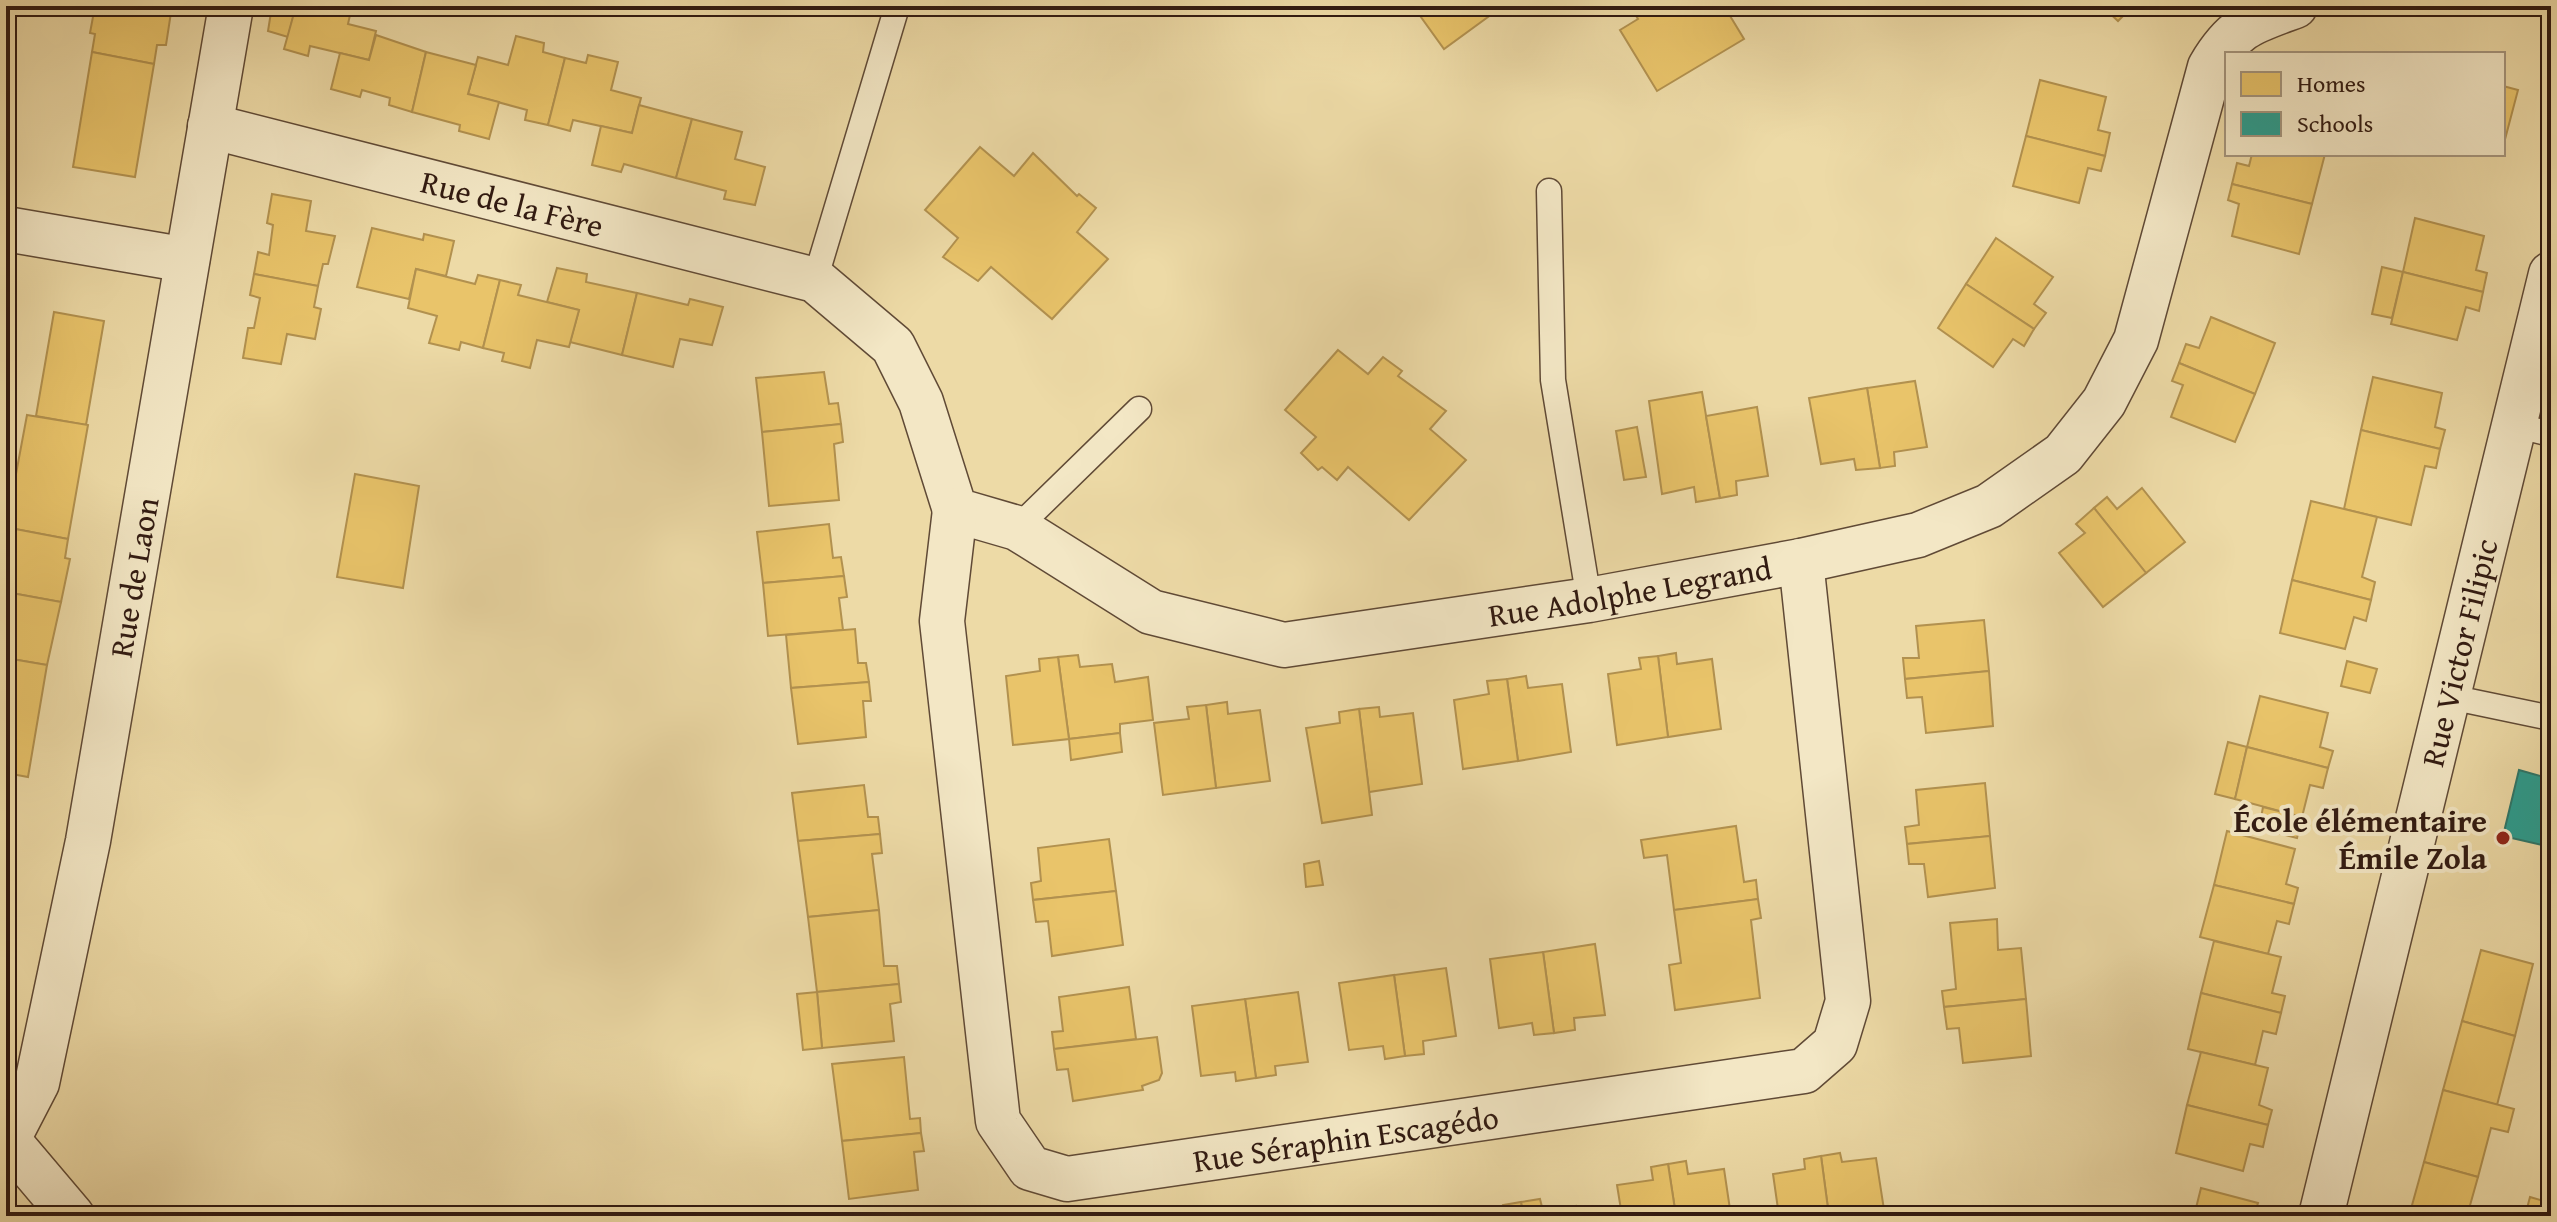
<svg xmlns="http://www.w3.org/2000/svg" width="2557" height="1222" viewBox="0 0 2557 1222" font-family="'Gentium Book Plus',serif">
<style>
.homes{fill:#e9c46a;stroke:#b2914f;stroke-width:2}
.schools{fill:#2a9d8f;stroke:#2c7669;stroke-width:2}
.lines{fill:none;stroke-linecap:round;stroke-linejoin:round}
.service-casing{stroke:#604a36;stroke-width:27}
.minor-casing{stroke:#604a36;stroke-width:47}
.service{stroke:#f3e7c5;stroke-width:24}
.minor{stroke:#f3e7c5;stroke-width:44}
.poi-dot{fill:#8f2418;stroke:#f3e7c5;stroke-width:3}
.labels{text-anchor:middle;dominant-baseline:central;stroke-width:8;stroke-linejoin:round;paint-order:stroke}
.street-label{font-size:32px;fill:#311a11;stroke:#f3e7c5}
.poi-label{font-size:32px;font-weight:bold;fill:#311a11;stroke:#f3e7c5;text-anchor:end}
</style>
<rect width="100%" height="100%" fill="#eddaa6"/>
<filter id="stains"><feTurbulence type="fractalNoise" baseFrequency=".0025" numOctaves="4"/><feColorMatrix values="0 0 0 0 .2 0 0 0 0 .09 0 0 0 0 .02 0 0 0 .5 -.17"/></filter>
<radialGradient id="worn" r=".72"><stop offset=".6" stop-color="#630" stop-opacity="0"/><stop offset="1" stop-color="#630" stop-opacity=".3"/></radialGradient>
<g class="homes">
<polygon points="95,6 172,6 166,45 157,45 154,64 92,52 95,34 90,33"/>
<polygon points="272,6 296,6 288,37 268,31"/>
<polygon points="296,6 352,6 348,24 376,31 369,60 310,46 308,56 284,49"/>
<polygon points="1413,6 1503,6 1444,49"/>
<polygon points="1637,6 1724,6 1744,39 1657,91 1620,30 1638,19 1632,9"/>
<polygon points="2102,6 2133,6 2118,21"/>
<polygon points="376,35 426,52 412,112 389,105 390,98 362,90 360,97 331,89 340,53 369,60"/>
<polygon points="516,36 544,43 543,52 565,58 548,125 525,120 527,110 468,94 478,57 508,65"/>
<polygon points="92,52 154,64 135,177 73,167"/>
<polygon points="426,52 476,65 468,94 499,102 489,139 459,131 460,125 412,112"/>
<polygon points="588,55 618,62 611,90 641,98 632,133 573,120 570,131 548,125 565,58 586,63"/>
<polygon points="2040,80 2106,97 2098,130 2110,133 2105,156 2026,136"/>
<polygon points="2503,86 2518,90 2503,147"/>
<polygon points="639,105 692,119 676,178 624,164 621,172 592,165 601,126 632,133"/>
<polygon points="692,119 742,132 735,159 765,167 755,205 724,199 726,191 676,178"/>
<polygon points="2026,136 2105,156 2101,171 2088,168 2079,203 2013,186"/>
<polygon points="980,147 1014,176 1033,153 1077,196 1079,194 1096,208 1077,232 1108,259 1052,319 991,267 978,281 943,257 958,238 925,210"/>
<polygon points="2252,154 2325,154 2312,204 2232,184 2237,163 2249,166"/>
<polygon points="2232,184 2312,204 2299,254 2232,236 2239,204 2228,200"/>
<polygon points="272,194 311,201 306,231 335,236 328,264 323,264 318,286 254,274 258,252 269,255 273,225 267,223"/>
<polygon points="2415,218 2484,236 2476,270 2487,273 2483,292 2403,272"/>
<polygon points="372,228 423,240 424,234 454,241 446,276 416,269 409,299 357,287"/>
<polygon points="1996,238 2053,277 2034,304 2046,313 2034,329 1966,284"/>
<polygon points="2382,267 2403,272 2392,318 2372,314"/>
<polygon points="557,268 587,274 586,282 637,293 622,355 570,342 579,310 547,302"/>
<polygon points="416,269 475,284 478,275 500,280 483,348 461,342 459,350 429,343 437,316 408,308"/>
<polygon points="2403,272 2483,292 2479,311 2466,307 2457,340 2391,324"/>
<polygon points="254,274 318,286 314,307 321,309 315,339 287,334 281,364 243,358 248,328 254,328 260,298 250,295"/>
<polygon points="500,280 521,285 518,295 579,310 569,347 537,340 530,368 502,361 504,353 483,348"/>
<polygon points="1966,284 2034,329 2024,346 2013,339 1993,367 1938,328"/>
<polygon points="637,293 688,305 690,299 723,307 712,345 680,339 673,367 622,355"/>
<polygon points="54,312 104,321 86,425 36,416"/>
<polygon points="2211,317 2275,343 2255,394 2179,363 2186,344 2199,348"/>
<polygon points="1338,350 1368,374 1383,357 1402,371 1398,376 1446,411 1430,429 1466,460 1409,520 1348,467 1337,480 1322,467 1318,470 1301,453 1316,437 1285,410"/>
<polygon points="2179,363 2255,394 2235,442 2171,417 2183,385 2172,381"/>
<polygon points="824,372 829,404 838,403 841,424 762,432 756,378"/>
<polygon points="2373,377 2442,393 2435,427 2445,430 2440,449 2361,430"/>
<polygon points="1915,381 1927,447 1894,452 1895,466 1880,468 1867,388"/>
<polygon points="1867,388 1880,468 1856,470 1854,459 1821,464 1809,398"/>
<polygon points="1702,392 1720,498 1696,502 1694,487 1662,494 1649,401"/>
<polygon points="1757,407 1768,476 1736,481 1737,495 1720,498 1706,416"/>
<polygon points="27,415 88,425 68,539 10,528 14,507 10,506"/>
<polygon points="841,424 843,442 834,444 839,500 769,506 762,432"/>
<polygon points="1637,427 1646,477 1624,480 1616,431"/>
<polygon points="2361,430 2440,449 2436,468 2425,466 2411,525 2344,509"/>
<polygon points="355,474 419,486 403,588 337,577"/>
<polygon points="2142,488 2185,542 2146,573 2094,508 2107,497 2117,509"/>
<polygon points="2311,501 2377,517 2362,577 2375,582 2371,600 2292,580"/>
<polygon points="2094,508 2146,573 2103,607 2059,553 2085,533 2076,524"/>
<polygon points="829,524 833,558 841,557 844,576 763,583 757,532"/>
<polygon points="10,528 68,539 65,558 70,559 61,602 6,592 6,549"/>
<polygon points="844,576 847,597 839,598 843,630 768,636 763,583"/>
<polygon points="2292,580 2371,600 2366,621 2354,617 2345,649 2280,633"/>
<polygon points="6,592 61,602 47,665 6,658"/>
<polygon points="1984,620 1989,671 1905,679 1903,658 1919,658 1916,626"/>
<polygon points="855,629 858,663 866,663 869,682 791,688 786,635"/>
<polygon points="1676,653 1677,664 1712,659 1721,729 1668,737 1658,656"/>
<polygon points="1078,655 1080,667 1112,664 1115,682 1148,677 1153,720 1120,724 1120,733 1069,739 1058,657"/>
<polygon points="1658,656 1668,737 1617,745 1608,674 1641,669 1639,658"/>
<polygon points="1058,657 1069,739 1013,745 1006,676 1040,671 1039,659"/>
<polygon points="6,658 47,665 28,777 6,773"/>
<polygon points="2347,661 2377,669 2370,693 2341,686"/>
<polygon points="1989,671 1993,726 1926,733 1922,697 1907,698 1905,679"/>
<polygon points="1526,676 1528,688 1562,684 1571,752 1518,761 1507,679"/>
<polygon points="1507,679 1518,761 1463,769 1454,700 1489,694 1487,681"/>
<polygon points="869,682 871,701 863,701 866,737 798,744 791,688"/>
<polygon points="2260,696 2328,713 2320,747 2333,751 2328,768 2247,747"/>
<polygon points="1227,702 1228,714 1260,710 1270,781 1216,788 1206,705"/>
<polygon points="1206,705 1216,788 1163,795 1154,723 1189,719 1187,707"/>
<polygon points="1379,707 1380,717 1413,713 1422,784 1369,792 1359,709"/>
<polygon points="1359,709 1372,815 1322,823 1306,728 1340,723 1339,712"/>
<polygon points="1120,733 1122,752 1071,760 1069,739"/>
<polygon points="2228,742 2247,747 2235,799 2215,794"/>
<polygon points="2247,747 2328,768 2323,788 2310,785 2302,817 2235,799"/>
<polygon points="1985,783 1990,836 1907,844 1905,827 1919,825 1916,790"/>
<polygon points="864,785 868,817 878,817 880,834 798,841 792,793"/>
<polygon points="2263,807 2302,817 2297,838 2259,828"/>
<polygon points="1736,826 1744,882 1756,880 1758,899 1674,910 1667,855 1644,858 1641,840"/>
<polygon points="2227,831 2295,849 2286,884 2298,888 2294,904 2214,885"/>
<polygon points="880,834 882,853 872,854 879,910 808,917 798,841"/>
<polygon points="1990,836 1995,888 1928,897 1924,864 1909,864 1907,844"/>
<polygon points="1109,839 1116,891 1033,900 1031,883 1041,881 1038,848"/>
<polygon points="1319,861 1323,885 1306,887 1304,864"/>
<polygon points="2214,885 2294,904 2289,924 2277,921 2268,954 2200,937"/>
<polygon points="1116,891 1123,945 1052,956 1048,921 1036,922 1033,900"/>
<polygon points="1758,899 1761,918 1751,920 1760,998 1675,1010 1669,965 1681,963 1674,910"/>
<polygon points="879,910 884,966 897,966 899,984 817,992 808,917"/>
<polygon points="1997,919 1998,950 2021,948 2026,999 1944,1007 1942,991 1956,989 1950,923"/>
<polygon points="2214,941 2281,957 2272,993 2285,996 2281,1013 2201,993"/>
<polygon points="1595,944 1605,1015 1574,1018 1575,1030 1554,1033 1543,952"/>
<polygon points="2481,950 2533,964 2515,1036 2462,1021"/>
<polygon points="1543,952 1554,1033 1534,1035 1532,1023 1499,1028 1490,959"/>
<polygon points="1446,968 1456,1036 1423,1041 1424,1054 1405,1056 1394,975"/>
<polygon points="1394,975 1405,1056 1385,1059 1383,1046 1349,1050 1339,983"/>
<polygon points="899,984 901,1002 890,1004 894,1041 822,1048 817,992"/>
<polygon points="1129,987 1136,1039 1054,1049 1052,1032 1063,1031 1059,997"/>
<polygon points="817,992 822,1048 803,1050 797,994"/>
<polygon points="1298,992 1308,1062 1275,1066 1276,1075 1256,1078 1245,999"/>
<polygon points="2201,993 2281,1013 2276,1034 2263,1031 2255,1065 2188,1049"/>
<polygon points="1245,999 1256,1078 1236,1081 1235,1072 1201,1076 1192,1006"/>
<polygon points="2026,999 2031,1056 1963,1063 1959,1028 1947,1029 1944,1007"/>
<polygon points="2462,1021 2515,1036 2497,1105 2443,1090"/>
<polygon points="1157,1037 1162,1073 1159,1080 1142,1086 1143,1090 1073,1101 1068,1069 1057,1070 1054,1049"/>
<polygon points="2201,1052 2268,1068 2259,1105 2272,1110 2268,1125 2187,1105"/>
<polygon points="904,1057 910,1119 920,1118 921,1133 842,1141 832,1064"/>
<polygon points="2443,1090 2514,1109 2508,1132 2491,1128 2478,1177 2424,1162"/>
<polygon points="2187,1105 2268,1125 2263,1147 2250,1144 2243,1171 2176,1153"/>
<polygon points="921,1133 924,1151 914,1152 918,1190 849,1199 842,1141"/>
<polygon points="1840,1153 1842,1162 1876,1158 1885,1216 1829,1216 1821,1156"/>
<polygon points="1821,1156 1829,1216 1779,1216 1773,1174 1805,1169 1804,1159"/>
<polygon points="1686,1161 1688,1174 1724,1169 1731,1216 1676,1216 1668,1164"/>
<polygon points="2424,1162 2478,1177 2467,1216 2409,1216"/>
<polygon points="1668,1164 1676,1216 1622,1216 1617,1185 1653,1180 1651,1167"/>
<polygon points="2201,1188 2258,1203 2254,1216 2194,1216"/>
<polygon points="2530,1197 2551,1203 2551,1216 2525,1216"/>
<polygon points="1540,1199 1543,1211 1576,1206 1578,1216 1523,1216 1521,1202"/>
<polygon points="1521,1202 1523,1216 1505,1216 1503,1205"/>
<polygon points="1391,1207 1392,1216 1372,1216 1371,1210"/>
<polygon points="1371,1210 1372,1216 1354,1216 1353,1212"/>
</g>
<polygon class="schools" points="2519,770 2551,779 2551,847 2503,836"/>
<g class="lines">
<defs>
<g id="service">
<polyline points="1549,191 1553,380 1589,600"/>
<polyline points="815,280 896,10 890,6"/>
<polyline points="2514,425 2551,434"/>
<polyline points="1017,528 1139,409"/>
<polyline points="2450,697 2551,718"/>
</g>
<g id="minor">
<path id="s1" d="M 210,126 L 815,280 L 893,346 L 921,402 L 955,510 L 1017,528 L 1151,612 L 1284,645 L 1589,600 L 1801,561 L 1918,535 L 1989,506 L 2063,454 L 2104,402 L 2136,340 L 2210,67 C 2234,26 2251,22 2295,6"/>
<polyline points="6,229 187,260"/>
<path id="s2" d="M 955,510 L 942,621 L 998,1121 L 1030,1168 L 1067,1179 L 1804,1071 L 1835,1044 L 1848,1001 L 1801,561"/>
<polyline points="6,1138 72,1216"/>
<path id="s3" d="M 8,1139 L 37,1083 L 88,841 L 231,6"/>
<path id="s4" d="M 2321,1216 L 2551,274"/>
</g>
</defs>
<use href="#service" class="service-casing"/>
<use href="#minor" class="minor-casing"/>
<use href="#service" class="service"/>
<use href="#minor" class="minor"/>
</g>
<circle class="poi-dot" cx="2503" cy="838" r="8"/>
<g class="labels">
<g class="street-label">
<text stroke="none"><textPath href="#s1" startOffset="312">Rue de la Fère</textPath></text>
<text stroke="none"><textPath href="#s3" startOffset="578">Rue de Laon</textPath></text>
<text stroke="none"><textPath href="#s1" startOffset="1612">Rue Adolphe Legrand</textPath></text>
<text stroke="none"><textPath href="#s4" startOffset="580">Rue Victor Filipic</textPath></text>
<text stroke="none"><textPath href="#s2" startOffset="992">Rue Séraphin Escagédo</textPath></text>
</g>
<g class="poi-label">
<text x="2487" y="820">École élémentaire<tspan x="2487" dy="37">Émile Zola</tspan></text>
</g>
</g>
<rect width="2557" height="1222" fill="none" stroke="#eddaa6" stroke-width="32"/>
<rect x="8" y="8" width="2541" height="1206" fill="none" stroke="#311a11" stroke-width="4"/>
<rect x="16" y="16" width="2525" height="1190" fill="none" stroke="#311a11" stroke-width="2"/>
<rect x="2225" y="52" width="280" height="104" fill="#f3e7c5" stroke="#a5957d" stroke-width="2"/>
<rect x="2241" y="72" width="40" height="24" fill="#e9c46a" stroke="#a5957d" stroke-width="2"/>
<text x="2297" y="92" font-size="24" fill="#311a11">Homes</text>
<rect x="2241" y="112" width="40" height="24" fill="#2a9d8f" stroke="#a5957d" stroke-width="2"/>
<text x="2297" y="132" font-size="24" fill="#311a11">Schools</text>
<rect width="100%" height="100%" filter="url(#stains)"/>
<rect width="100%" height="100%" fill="url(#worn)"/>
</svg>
